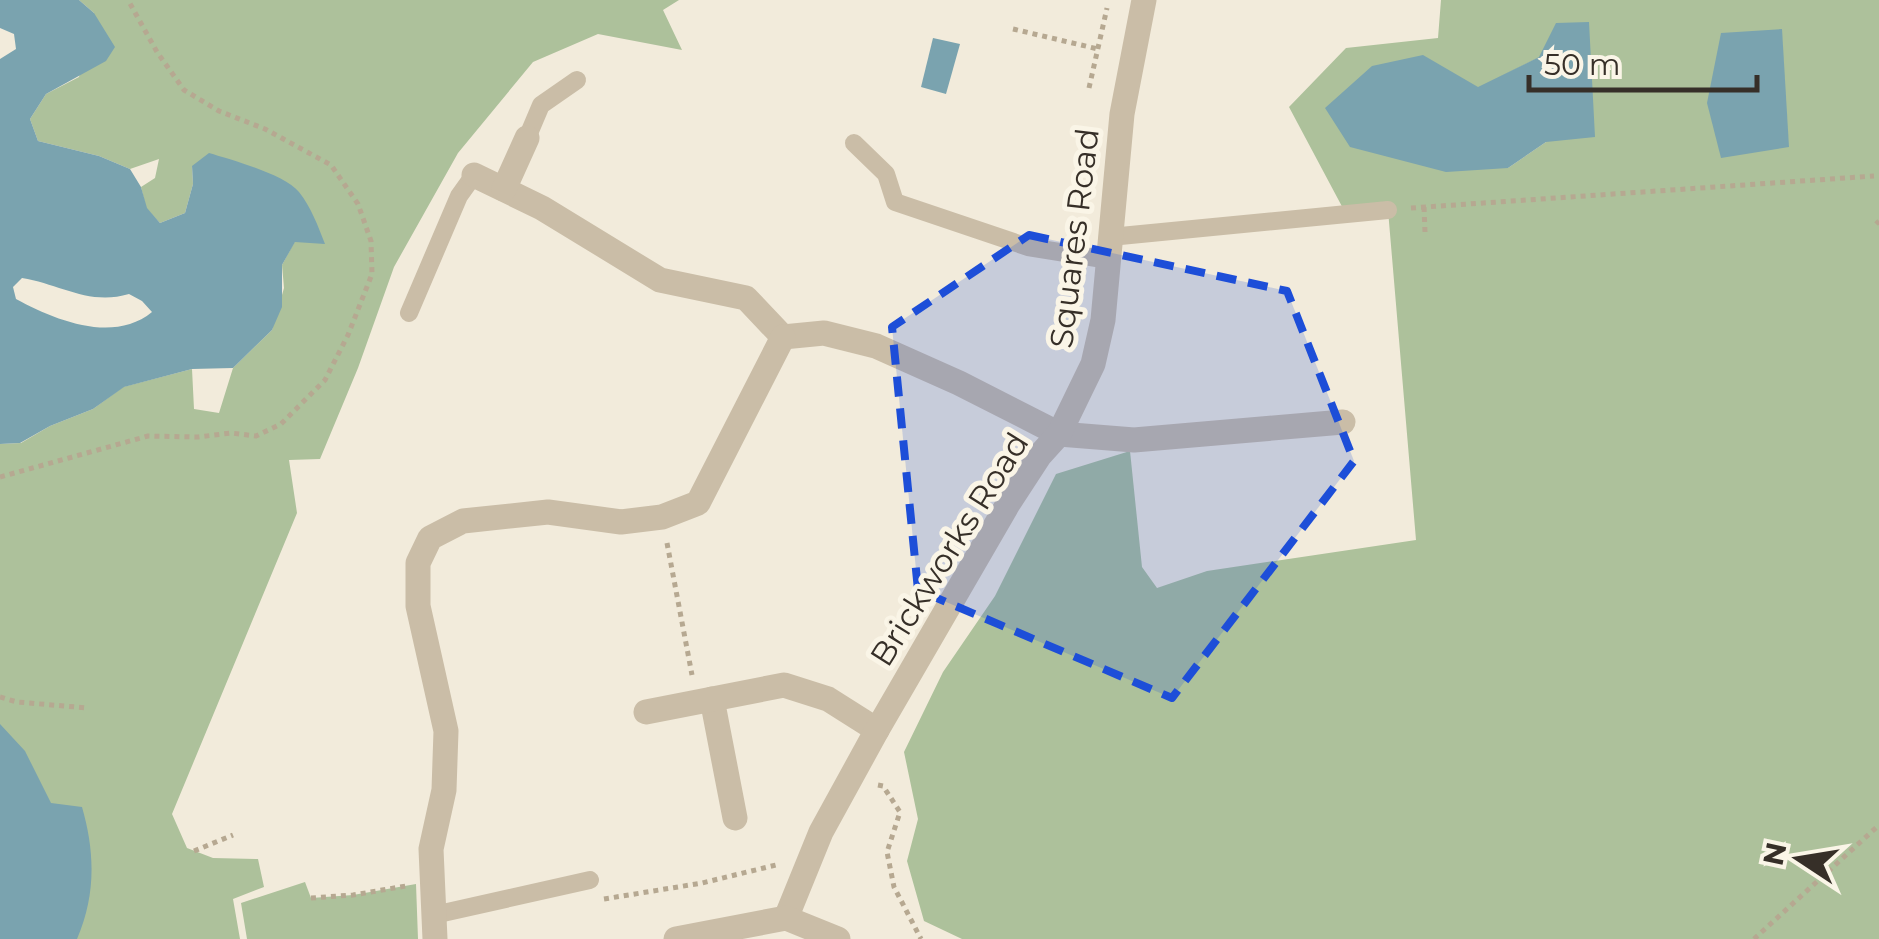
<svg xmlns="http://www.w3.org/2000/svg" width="1879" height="939" viewBox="0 0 1879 939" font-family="Montserrat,sans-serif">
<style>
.green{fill:#adc19b;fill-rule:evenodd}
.water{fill:#7aa3af;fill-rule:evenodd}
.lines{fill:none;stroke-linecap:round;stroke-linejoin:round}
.path{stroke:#b6a891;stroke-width:5;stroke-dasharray:5 5;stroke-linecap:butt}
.lane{stroke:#cabda7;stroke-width:18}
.street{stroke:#cabda7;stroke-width:25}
.marked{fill:#1d4ed8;fill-opacity:0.2;stroke:#1d4ed8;stroke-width:8;stroke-dasharray:20 12;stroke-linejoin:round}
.labels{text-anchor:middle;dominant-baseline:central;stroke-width:10;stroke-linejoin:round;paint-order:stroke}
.street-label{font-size:32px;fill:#362f28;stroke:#faf5e7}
</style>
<rect width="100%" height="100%" fill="#f2ebdb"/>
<g class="green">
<polygon points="79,0 679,0 663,10 682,50 598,34 533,62 458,153 394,267 358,368 320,459 289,460 297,513 172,814 187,848 213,858 258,859 264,887 233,899 240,939 0,939 0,444 21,443 50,426 93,409 123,387 192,369 194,409 219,413 233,368 272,330 284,288 282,265 295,241 324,243 192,166 193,184 185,213 160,223 146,208 141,187 155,178 159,159 130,169 99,156 38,141 30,119 46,94 79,77 94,13"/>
<path d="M 1441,0 L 1879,0 L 1879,939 L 962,939 L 924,921 L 907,861 L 918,819 L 904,752 L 943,672 L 995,596 L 1056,474 L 1130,451 L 1142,567 L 1157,588 L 1207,571 L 1416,540 L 1388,210 L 1346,214 L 1289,107 L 1346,48 L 1438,38 ZM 1423,56 L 1478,88 L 1540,57 L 1546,142 L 1508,168 Z"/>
<polygon points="305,882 311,898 353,895 416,884 418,939 247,939 241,903"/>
</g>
<g class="water">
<path d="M 0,0 L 79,0 L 94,13 L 115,47 L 106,61 L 46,94 L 30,119 L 38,141 L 99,156 L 130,169 L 141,187 L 147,208 L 160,223 L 185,213 L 193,184 L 192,166 L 209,153 C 232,160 284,174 299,192 C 311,207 318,226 325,244 L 295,242 L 282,265 L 282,307 L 272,330 L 233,368 L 192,369 L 124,387 L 93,409 L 50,426 L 20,443 L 0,444 L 0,59 L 16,49 L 14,34 L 0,28 ZM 22,278 C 60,284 89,306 129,294 L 142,301 L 152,312 C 113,344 55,320 16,299 L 13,287 Z"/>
<polygon points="1589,22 1595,137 1546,142 1508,168 1446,172 1350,147 1325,108 1372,66 1423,55 1478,87 1539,57 1556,23"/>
<polygon points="1782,29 1789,147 1721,158 1707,103 1721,33"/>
<polygon points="933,38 960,44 946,94 921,87"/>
<path d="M 0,724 L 25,751 L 51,803 L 82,807 C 95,852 96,895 77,939 L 0,939 Z"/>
</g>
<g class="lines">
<g class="path">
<polyline points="1013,29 1098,49"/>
<polyline points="1089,88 1107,8"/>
<polyline points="1424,207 1425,232"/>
<polyline points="1411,208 1874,176"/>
<polyline points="1876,224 1879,221"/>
<polyline points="0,477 148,436 198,437 231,433 256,436 281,424 325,380 348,335 372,274 371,241 358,204 331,165 265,129 219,111 184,90 157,52 128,0"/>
<polyline points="667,543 692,675"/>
<polyline points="0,697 17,702 88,708"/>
<polyline points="878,785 883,786 900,812 887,852 894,887 921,939"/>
<polyline points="194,851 233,835"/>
<polyline points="311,898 353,895 406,886"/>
<polyline points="604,899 702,883 780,864"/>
<polyline points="1754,939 1879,825"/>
</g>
<g class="lane">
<polyline points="527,138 541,105 577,80"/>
<polyline points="854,143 886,174 895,202 1028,247 1109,260"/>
<polyline points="1110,237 1388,210"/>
<polyline points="409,313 459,196 474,175"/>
<polyline points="434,915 590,880"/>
</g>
<g class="street">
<polyline points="474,175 542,208 660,280 746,298 783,337"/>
<polyline points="504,189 527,138"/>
<polyline points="783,337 824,333 876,346 959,383 1059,434 1134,440 1343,422"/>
<polyline points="712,699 735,818"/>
<polyline points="646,712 784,685 828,699 877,730"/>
<polyline points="786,918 821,832 877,730 1008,504 1040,455 1059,434 1093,364 1103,320 1122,114 1144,0"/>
<polyline points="435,939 431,849 444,790 446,731 418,606 418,563 430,538 463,521 548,512 621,522 662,517 698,503 783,337"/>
<polyline points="676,939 786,918 838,939"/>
</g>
</g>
<path class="marked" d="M 1029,235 L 1287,291 L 1354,461 L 1172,698 L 918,590 L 892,327 Z"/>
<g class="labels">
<g class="street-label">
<text transform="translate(1074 238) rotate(-83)">Squares Road</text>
<text transform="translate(949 549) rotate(-58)">Brickworks Road</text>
</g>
</g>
<g transform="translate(1799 859) rotate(282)" stroke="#faf5e7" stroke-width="8" paint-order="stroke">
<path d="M0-8L18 38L0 25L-18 38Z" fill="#362f28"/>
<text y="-15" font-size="28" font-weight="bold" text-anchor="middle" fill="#362f28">N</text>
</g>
<path d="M1529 75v15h228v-15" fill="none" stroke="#362f28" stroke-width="5"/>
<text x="1544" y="75" font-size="30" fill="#362f28" stroke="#faf5e7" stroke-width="8" paint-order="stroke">50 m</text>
</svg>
